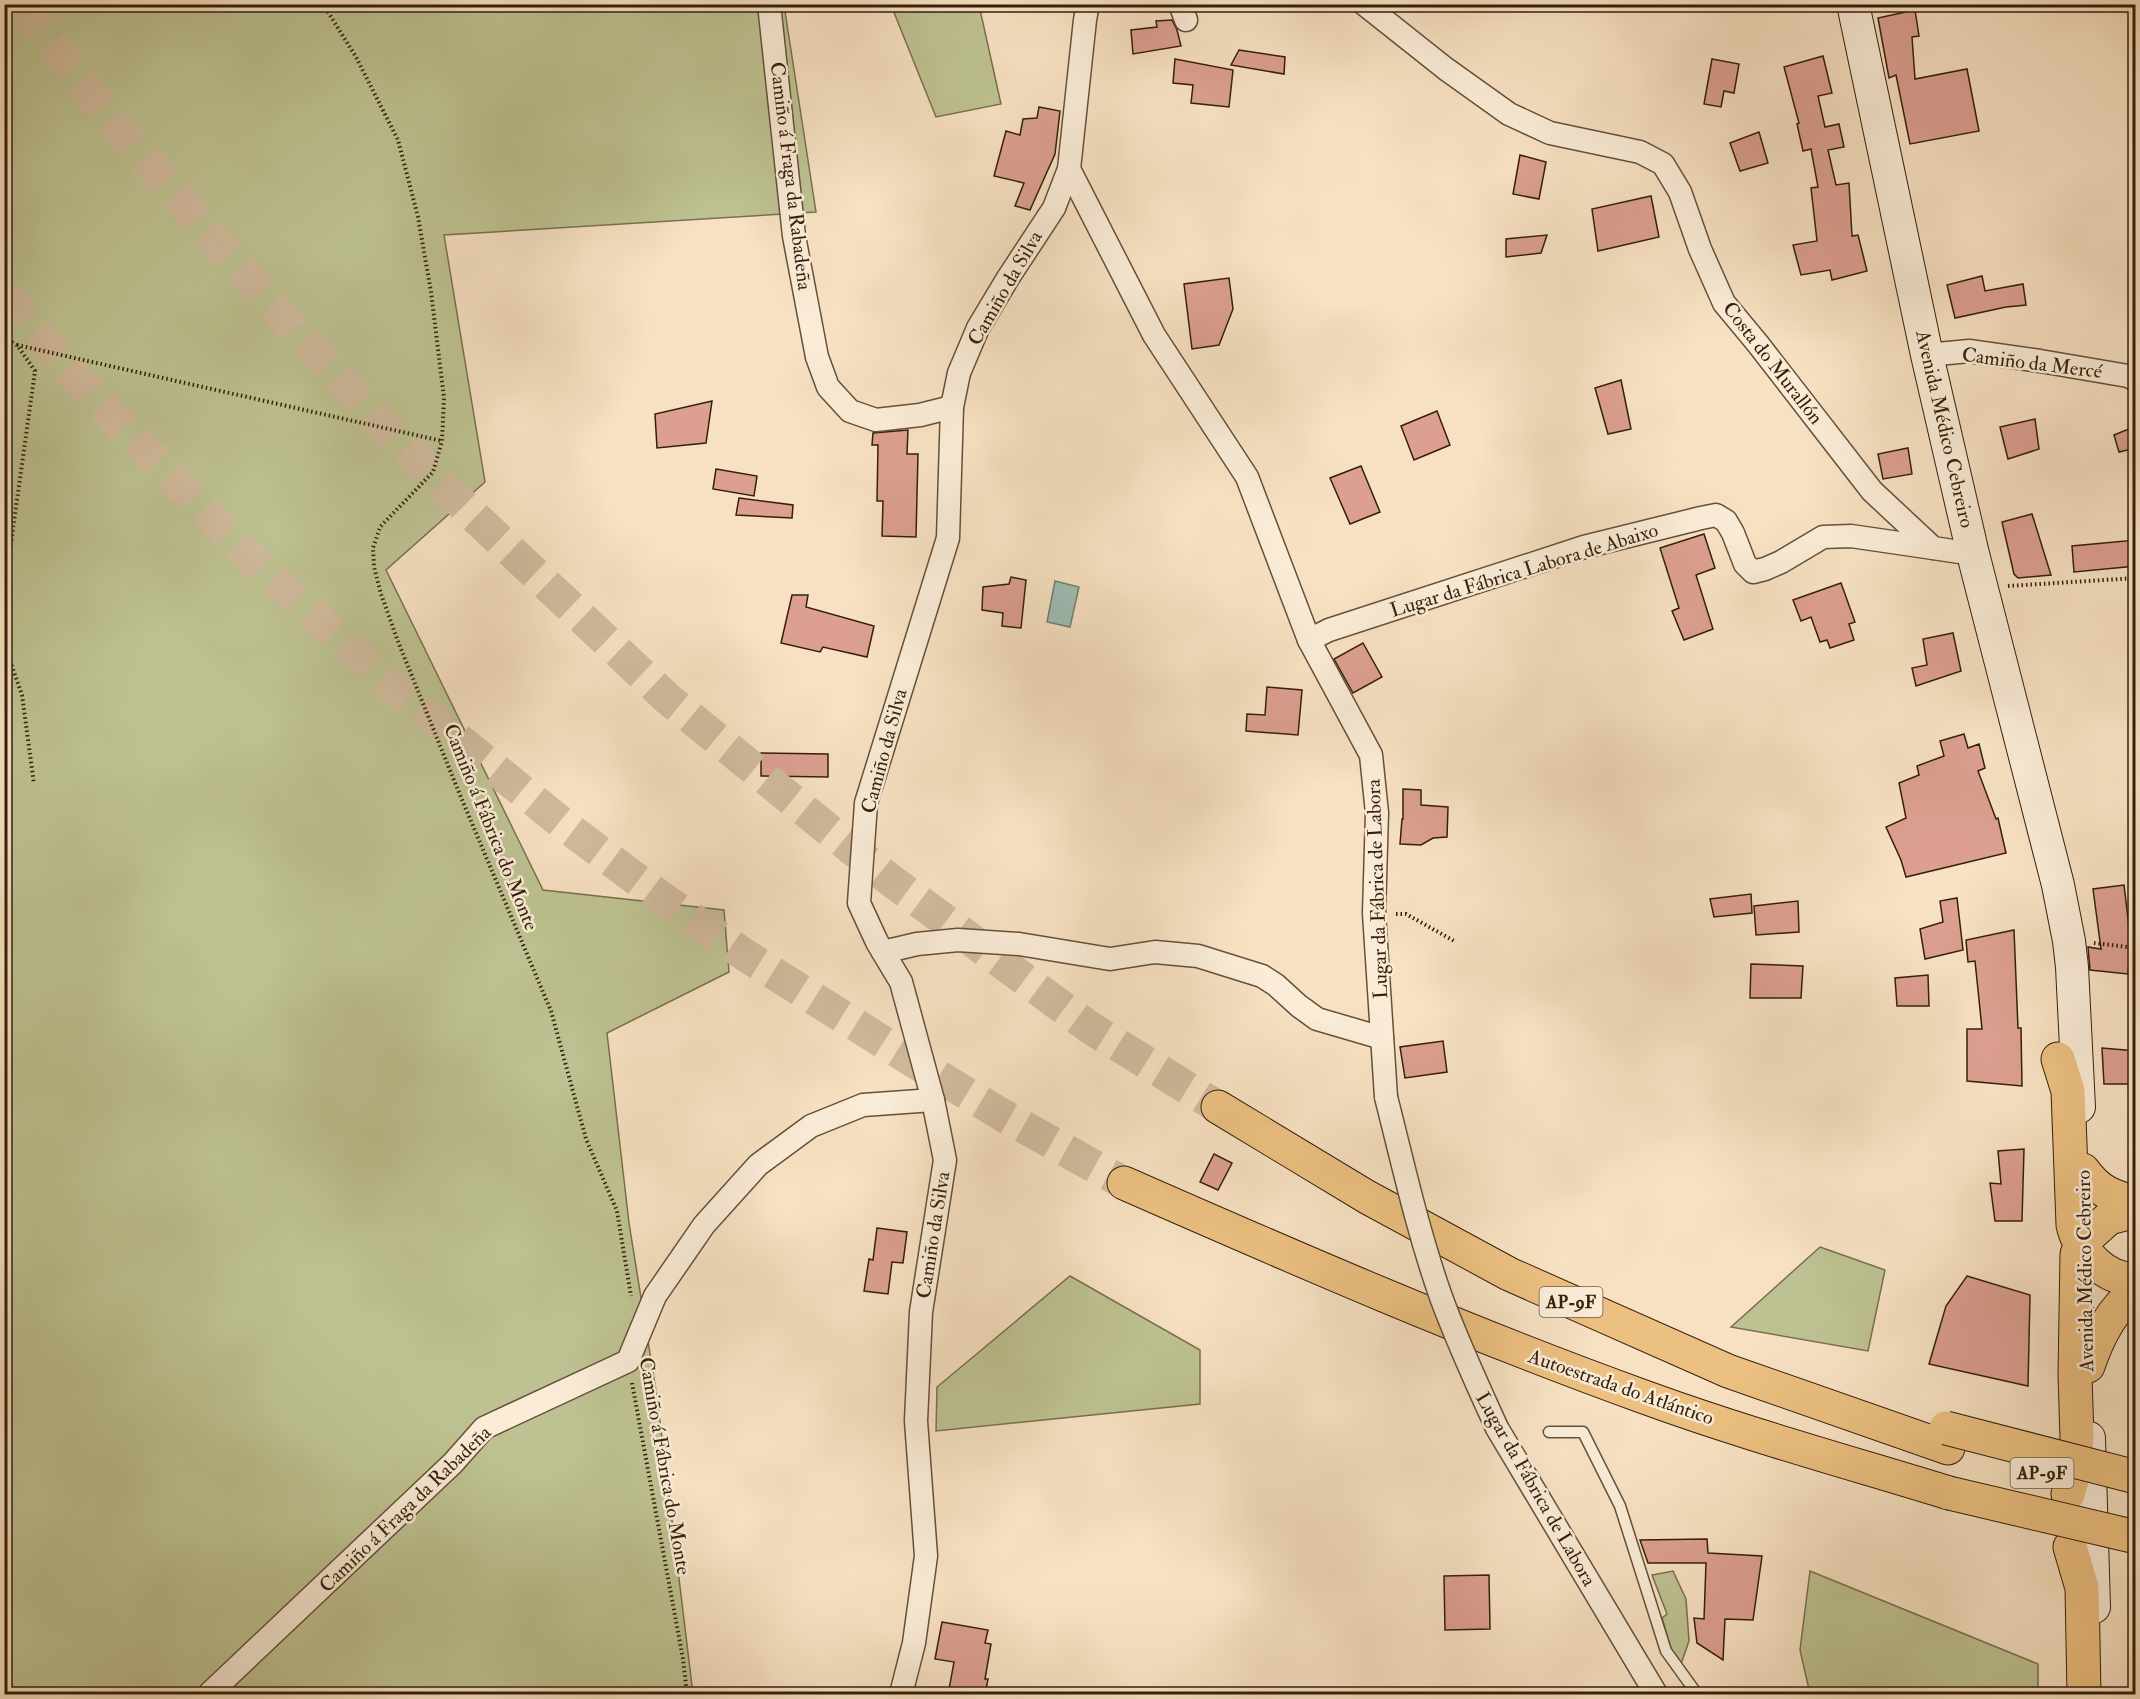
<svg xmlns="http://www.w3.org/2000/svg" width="2140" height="1699" viewBox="0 0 2140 1699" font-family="'IM FELL Double Pica',serif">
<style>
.green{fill:#bec292;stroke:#79704e;stroke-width:1.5}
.water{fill:#9dbdb5;stroke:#737e71;stroke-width:1.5}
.building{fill:#dc9f91;stroke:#341f0b;stroke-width:1.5}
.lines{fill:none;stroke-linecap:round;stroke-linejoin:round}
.highway-tunnel{stroke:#d0ba9d;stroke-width:33;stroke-dasharray:33 16;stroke-linecap:butt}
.lane-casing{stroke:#655039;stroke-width:13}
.street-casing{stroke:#655039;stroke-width:25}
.secondary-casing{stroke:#341f0b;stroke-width:34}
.highway-casing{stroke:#341f0b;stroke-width:35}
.path{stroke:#341f0b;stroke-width:4;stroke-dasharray:1.5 3;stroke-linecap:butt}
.lane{stroke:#faecd7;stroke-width:10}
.street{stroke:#faecd7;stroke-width:22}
.secondary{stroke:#faecd7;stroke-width:32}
.highway{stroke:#ecc081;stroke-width:33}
.street-bridge-casing{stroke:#655039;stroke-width:25;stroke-linecap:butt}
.highway-bridge-casing{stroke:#341f0b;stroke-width:35;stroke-linecap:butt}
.street-bridge{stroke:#faecd7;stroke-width:22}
.highway-bridge{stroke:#ecc081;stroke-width:33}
.labels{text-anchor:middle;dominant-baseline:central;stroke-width:5;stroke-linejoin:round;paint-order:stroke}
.shield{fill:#faecd7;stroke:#6f5c48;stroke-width:1.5}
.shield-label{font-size:18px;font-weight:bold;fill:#341f0b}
.street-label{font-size:20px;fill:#341f0b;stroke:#faecd7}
</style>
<rect width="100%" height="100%" fill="#f7e1c2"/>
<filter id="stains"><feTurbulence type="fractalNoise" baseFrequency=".00333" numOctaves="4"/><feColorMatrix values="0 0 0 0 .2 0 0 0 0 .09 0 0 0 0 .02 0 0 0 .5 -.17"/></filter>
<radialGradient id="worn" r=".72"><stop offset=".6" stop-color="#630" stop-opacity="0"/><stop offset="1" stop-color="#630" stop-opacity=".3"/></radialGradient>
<g class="green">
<polygon points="5,5 784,5 816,212 444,235 485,482 386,570 543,890 724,910 729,972 607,1033 629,1223 657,1397 693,1694 5,1694"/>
<polygon points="891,5 979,5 1001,104 936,117"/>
<polygon points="1820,1247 1885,1270 1868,1351 1731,1327"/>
<polygon points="1070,1276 1200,1350 1200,1404 936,1431 937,1387"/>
<polygon points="1673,1571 1686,1599 1689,1641 1681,1664 1671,1649 1662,1618 1667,1614 1652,1575"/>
<polygon points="1810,1571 2038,1664 2038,1694 1810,1694 1800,1650"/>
</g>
<polygon class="water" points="1055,581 1079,587 1070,627 1047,622"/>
<g class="building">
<polygon points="1915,10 1919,36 1912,37 1915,79 1967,69 1979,131 1910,144 1896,75 1889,78 1878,18"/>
<polygon points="1172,20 1177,30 1181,46 1133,54 1131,30 1157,27 1156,21"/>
<polygon points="1239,50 1285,57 1284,74 1231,65"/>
<polygon points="1823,56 1832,93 1818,96 1825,127 1839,124 1844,147 1828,150 1836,185 1849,183 1852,236 1858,235 1867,271 1832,280 1830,270 1801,275 1793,245 1817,241 1811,188 1818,187 1811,149 1803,151 1797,124 1799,123 1784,67"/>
<polygon points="1175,59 1233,70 1229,107 1191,103 1193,85 1173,83"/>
<polygon points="1712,59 1739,64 1734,93 1724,91 1721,107 1704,104"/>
<polygon points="1039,107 1060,111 1055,154 1030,210 1015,206 1024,183 994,176 1006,131 1020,135 1023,119 1037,118"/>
<polygon points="1759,132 1768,163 1740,171 1730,143"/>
<polygon points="1520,155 1546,162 1539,199 1513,194"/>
<polygon points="1651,196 1659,237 1598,251 1592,209"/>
<polygon points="1547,235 1541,253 1506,257 1506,239"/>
<polygon points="1982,276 1985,291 2023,284 2026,305 2006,307 1955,318 1947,285"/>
<polygon points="1229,278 1233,309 1219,345 1192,349 1184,284"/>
<polygon points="1621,380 1631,429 1608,434 1595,388"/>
<polygon points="712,401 706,443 657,448 655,414"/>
<polygon points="1437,411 1450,445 1414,460 1401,426"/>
<polygon points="2035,419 2039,449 2008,459 2000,427"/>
<polygon points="2136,426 2136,448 2119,452 2114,435"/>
<polygon points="908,430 907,454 918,454 916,537 882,536 883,501 877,501 878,445 872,445 873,433"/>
<polygon points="1908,448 1912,474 1883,479 1878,454"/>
<polygon points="1361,466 1380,512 1350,524 1330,478"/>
<polygon points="716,469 757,476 754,496 713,489"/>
<polygon points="739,498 793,505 792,518 736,515"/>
<polygon points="2032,514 2051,575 2018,578 2014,574 2002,522"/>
<polygon points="1704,534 1715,568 1696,575 1713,629 1684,640 1672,611 1679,608 1660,548"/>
<polygon points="2136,540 2136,566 2074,572 2072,546"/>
<polygon points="1011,577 1026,580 1021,628 1002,626 1003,613 982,610 983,587 1009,584"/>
<polygon points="1841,583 1855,622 1849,624 1854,640 1830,648 1827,640 1820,642 1811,617 1801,621 1793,600"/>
<polygon points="792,595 808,595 806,607 874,626 867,657 823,647 820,652 781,643"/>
<polygon points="1953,633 1961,671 1916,686 1912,668 1927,665 1923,639"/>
<polygon points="1363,643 1382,677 1353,693 1334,659"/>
<polygon points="1267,687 1302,690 1298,735 1246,731 1247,714 1265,715"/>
<polygon points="1964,734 1968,748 1979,744 1985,768 1978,771 1996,819 1998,818 2006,853 1906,877 1901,860 1886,827 1906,818 1899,783 1919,775 1917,766 1944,756 1940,741"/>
<polygon points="761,753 828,754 828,777 761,776"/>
<polygon points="1403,789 1421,790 1421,805 1448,807 1447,837 1433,838 1421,845 1400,844 1402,819 1403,819"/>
<polygon points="2124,885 2131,944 2128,974 2090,970 2088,947 2101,949 2093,889"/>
<polygon points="1751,894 1752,913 1714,917 1710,899"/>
<polygon points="1957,898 1963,950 1925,959 1920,929 1943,922 1940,901"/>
<polygon points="1798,901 1799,932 1756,935 1754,906"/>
<polygon points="2014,930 2018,1028 2021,1028 2022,1086 1967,1081 1967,1029 1982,1029 1975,961 1968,962 1966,940"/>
<polygon points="1751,964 1803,966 1801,998 1750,998"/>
<polygon points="1928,975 1929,1006 1897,1006 1895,978"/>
<polygon points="1443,1041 1447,1072 1405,1078 1400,1047"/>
<polygon points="2102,1048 2136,1051 2136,1084 2104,1084"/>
<polygon points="2024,1149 2022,1221 1995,1221 1990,1183 2001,1184 1998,1151"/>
<polygon points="1214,1154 1232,1163 1218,1190 1200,1182"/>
<polygon points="877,1228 907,1232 903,1263 892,1262 888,1294 864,1291 869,1259 873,1260"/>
<polygon points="1967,1276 2030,1295 2028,1386 1929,1364 1946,1306"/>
<polygon points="1707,1539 1708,1553 1762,1556 1753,1620 1725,1619 1723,1660 1697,1643 1694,1618 1704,1619 1706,1563 1648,1563 1640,1540"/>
<polygon points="1489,1575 1490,1629 1445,1630 1444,1576"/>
<polygon points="942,1622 988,1630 985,1643 991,1644 985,1679 988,1679 985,1695 948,1695 954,1662 935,1659"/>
</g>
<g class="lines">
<g class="highway-tunnel">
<polyline points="21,4 121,132 289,324 377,419 475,517 668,699 889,879 1089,1027 1218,1107"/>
<polyline points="4,294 91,395 166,470 242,550 391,685 568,828 659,896 748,957 913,1061 1004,1116 1124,1183"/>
</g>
<defs>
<polyline id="lane" points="1549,1432 1583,1432 1620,1506 1666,1651 1697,1694"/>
<g id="street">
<polyline points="769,4 794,236 817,357 828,387 850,411 876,420 920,415 952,407"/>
<polyline points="1180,4 1186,20"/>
<polyline points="1364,4 1446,69 1509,114 1550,133 1640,152 1663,164 1680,192 1700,249 1724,303 1758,344 1872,491 1933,548 1973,554"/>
<polyline points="1069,169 1154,335 1247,477 1309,640 1371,755 1377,813 1374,913 1386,1097"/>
<polyline points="1927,355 1969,351 2040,361 2128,376 2136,380"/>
<polyline points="1309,640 1329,630 1584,547 1701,518 1716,515 1726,521 1733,533 1745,564 1753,572 1765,569 1781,562 1823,537 1851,536 1933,548"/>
<polyline points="883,952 917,944 958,940 1019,944 1110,959 1155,952 1198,956 1262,976 1276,985 1299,1006 1317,1019 1382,1038"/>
<polyline points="1497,1428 1656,1694"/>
<polyline points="209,1694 453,1463 484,1428 628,1361 655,1296 704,1225 758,1165 811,1126 863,1105 933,1100"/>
<polyline points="901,1694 914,1643 926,1556 916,1421 921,1312 945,1160 933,1100 901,982 877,942 859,903 866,803 948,538 952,407 959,373 978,328 1008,278 1054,208 1069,169 1085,20 1088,4"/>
</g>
<g id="secondary">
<polyline points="1853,4 1927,355 1973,554 2058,885 2069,941 2072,967 2079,1107"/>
<polyline points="2089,1438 2094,1607"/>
</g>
<g id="highway">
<path d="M 2058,1059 L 2068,1091 L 2073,1225 C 2079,1252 2106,1281 2136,1279"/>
<polyline points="1218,1107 1367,1197 1509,1274 1728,1371 1948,1448"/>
<path d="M 2083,1170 C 2098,1191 2111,1196 2136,1203"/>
<path d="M 1124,1183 C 1297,1259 1469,1334 1647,1398 C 1746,1434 1848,1462 1949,1493"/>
<path d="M 2088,1366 C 2098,1337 2111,1310 2136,1291"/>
<polyline points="2068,1494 2075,1469 2077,1438 2075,1375 2077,1254 2089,1236 2109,1218 2136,1211"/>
<polyline points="2070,1547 2082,1588 2084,1694"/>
</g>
</defs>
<use href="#lane" class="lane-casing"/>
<use href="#street" class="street-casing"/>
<use href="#secondary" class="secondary-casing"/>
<use href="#highway" class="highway-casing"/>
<g class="path">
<polyline points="323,4 356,57 398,140 418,217 431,292 444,398 442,441 433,472 380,527 373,548 374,567 381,594 397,639 460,795 551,1011 586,1139 617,1211 631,1296"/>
<polyline points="4,338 17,345 35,371 4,593"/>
<polyline points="17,345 442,441"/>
<polyline points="2008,586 2136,578"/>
<polyline points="4,644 22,695 34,784"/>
<polyline points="1396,914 1406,914 1456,942"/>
<polyline points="2094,943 2136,948"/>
<polyline points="632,1383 683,1659 687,1694"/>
</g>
<use href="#lane" class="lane"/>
<use href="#street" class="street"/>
<use href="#secondary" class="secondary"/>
<use href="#highway" class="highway"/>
<defs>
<path id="street-bridge" d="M 1386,1097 C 1403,1164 1418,1232 1441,1297 C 1457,1341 1477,1384 1497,1428"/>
<g id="highway-bridge">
<polyline points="1946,1428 2136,1477"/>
<polyline points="1949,1493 2136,1537"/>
</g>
</defs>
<use href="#street-bridge" class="street-bridge-casing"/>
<use href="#highway-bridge" class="highway-bridge-casing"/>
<use href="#street-bridge" class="street-bridge"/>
<use href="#highway-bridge" class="highway-bridge"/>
</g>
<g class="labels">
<g class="shield">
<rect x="1539.5" y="1287" width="63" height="30" rx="4.5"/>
<rect x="2010.5" y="1458" width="63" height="30" rx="4.5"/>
</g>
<g class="shield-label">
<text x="1571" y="1302">AP-9F</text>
<text x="2042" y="1473">AP-9F</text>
</g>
<g class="street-label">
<text transform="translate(791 176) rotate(83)">Camiño á Fraga da Rabadeña</text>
<text transform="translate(1005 288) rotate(-60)">Camiño da Silva</text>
<text transform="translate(1773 363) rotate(52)">Costa do Murallón</text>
<text transform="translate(2032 363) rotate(7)">Camiño da Mercé</text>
<text transform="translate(1945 429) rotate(77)">Avenida Médico Cebreiro</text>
<text transform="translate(1524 570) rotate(-17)">Lugar da Fábrica Labora de Abaixo</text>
<text transform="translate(884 751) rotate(-75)">Camiño da Silva</text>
<text transform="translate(491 827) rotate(68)">Camiño á Fábrica do Monte</text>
<text transform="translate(1377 889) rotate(-92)">Lugar da Fábrica de Labora</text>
<text transform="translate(933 1235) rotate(-81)">Camiño da Silva</text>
<text transform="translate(2085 1271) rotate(-91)">Avenida Médico Cebreiro</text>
<text transform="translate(1621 1387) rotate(19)">Autoestrada do Atlántico</text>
<text transform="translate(665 1466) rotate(80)">Camiño á Fábrica do Monte</text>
<text transform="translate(1536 1489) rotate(60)">Lugar da Fábrica de Labora</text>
<text transform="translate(405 1509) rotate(-44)">Camiño á Fraga da Rabadeña</text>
</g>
</g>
<rect width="2140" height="1699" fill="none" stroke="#f7e1c2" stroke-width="24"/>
<rect x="6" y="6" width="2128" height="1687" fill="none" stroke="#341f0b" stroke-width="3"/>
<rect x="12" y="12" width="2116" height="1675" fill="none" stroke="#341f0b" stroke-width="1.5"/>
<rect width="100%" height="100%" filter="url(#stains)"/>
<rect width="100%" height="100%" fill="url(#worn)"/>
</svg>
